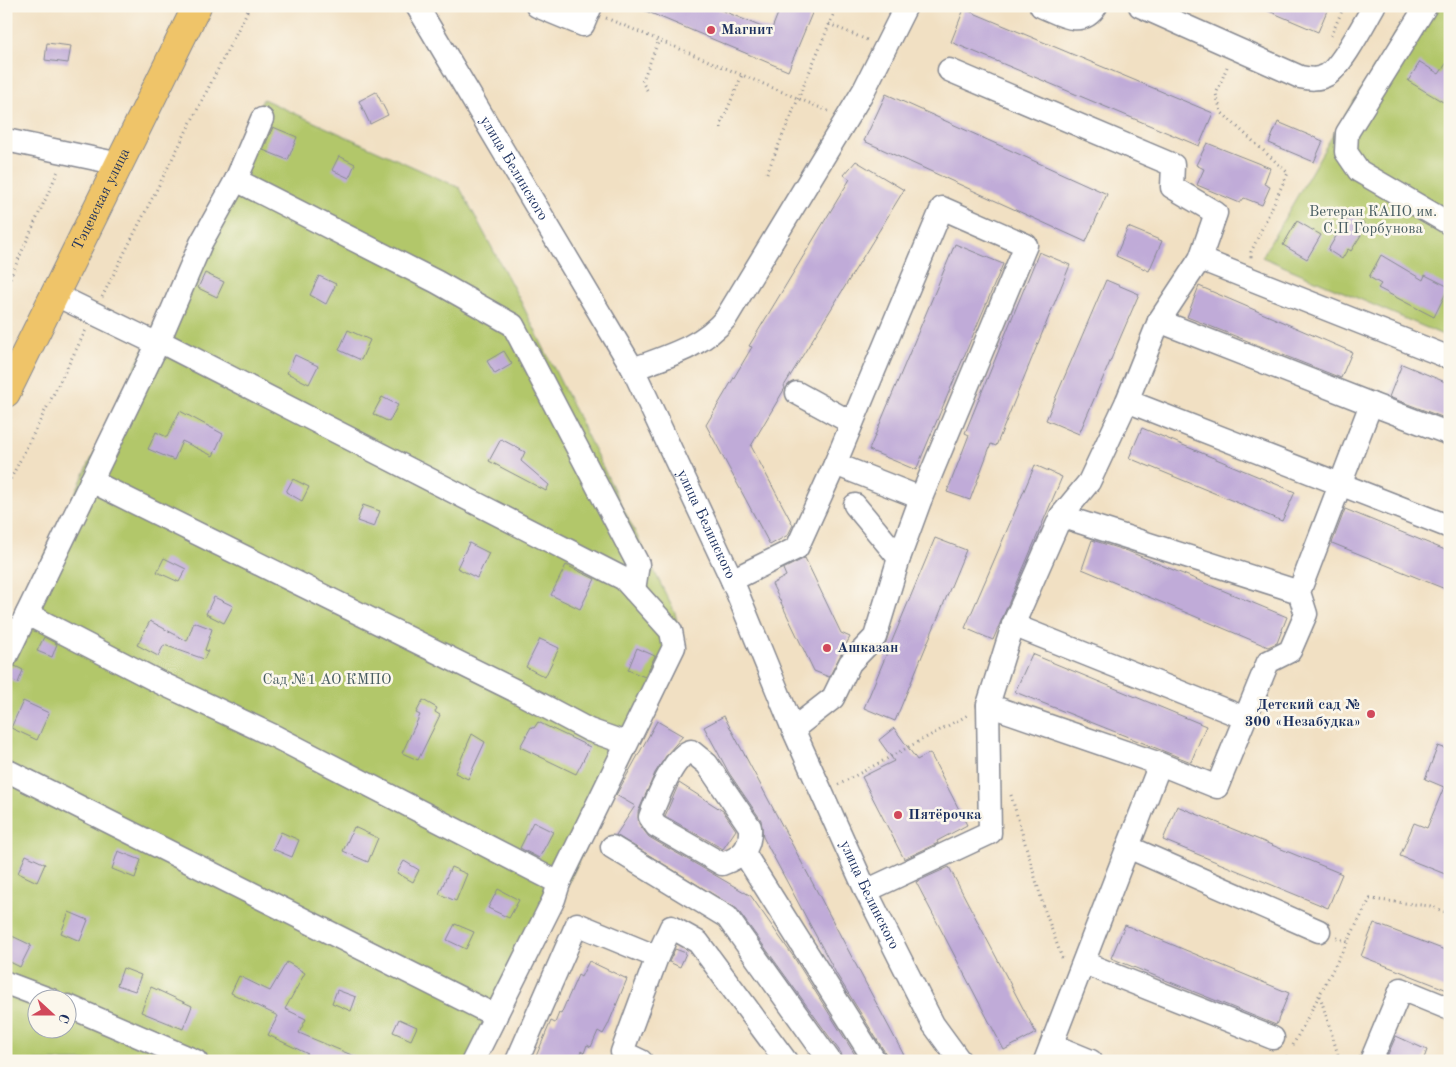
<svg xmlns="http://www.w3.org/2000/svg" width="1456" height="1067" viewBox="0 0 1456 1067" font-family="'Old Standard TT',serif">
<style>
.green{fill:#b2c76b;stroke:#667b64;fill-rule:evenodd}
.building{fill:#c0abd8}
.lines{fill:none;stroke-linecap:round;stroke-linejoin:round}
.minor-casing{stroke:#868890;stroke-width:25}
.major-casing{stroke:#868890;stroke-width:30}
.path{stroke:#868890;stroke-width:3;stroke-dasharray:1 4;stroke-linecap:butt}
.minor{stroke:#fff;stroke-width:22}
.major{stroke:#efc469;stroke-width:28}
.poi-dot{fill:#d1495b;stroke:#fbf7ec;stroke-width:2}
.labels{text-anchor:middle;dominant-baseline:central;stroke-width:5;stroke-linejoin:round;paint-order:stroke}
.poi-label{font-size:15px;font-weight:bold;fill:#1b2f5e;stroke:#fbf7ec;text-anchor:start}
.street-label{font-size:15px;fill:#1b2f5e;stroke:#fbf7ec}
.park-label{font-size:15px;fill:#485d62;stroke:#fbf7ec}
</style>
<rect width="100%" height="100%" fill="#fbf7ec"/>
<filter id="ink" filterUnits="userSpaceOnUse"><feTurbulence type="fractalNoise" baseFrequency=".02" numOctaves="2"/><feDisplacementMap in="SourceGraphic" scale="10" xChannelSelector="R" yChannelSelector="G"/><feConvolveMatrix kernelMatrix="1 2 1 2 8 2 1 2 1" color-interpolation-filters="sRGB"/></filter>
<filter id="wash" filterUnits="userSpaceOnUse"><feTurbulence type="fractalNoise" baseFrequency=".0096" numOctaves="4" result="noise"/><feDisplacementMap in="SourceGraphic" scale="20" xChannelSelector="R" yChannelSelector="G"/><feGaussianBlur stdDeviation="1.12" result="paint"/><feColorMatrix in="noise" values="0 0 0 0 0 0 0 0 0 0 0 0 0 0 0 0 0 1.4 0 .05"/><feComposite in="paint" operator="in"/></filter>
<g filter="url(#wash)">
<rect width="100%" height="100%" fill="#f1e0c3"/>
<g class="green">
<polygon points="1413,6 1450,6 1450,338 1262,257 1328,143"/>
<path d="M 263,99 L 460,188 L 521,302 L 675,613 L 682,645 L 483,1061 L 6,1061 L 6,638 ZM 38,1000 L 68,1000 L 68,1030 L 38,1030 Z"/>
</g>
<g id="blocks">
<g class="building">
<polygon points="634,6 712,6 771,31 781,6 815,6 788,71"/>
<polygon points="1257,6 1329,6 1318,32"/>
<polygon points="964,9 1213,113 1199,146 951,42"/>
<polygon points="47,43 71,46 68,63 45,60"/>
<polygon points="1450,58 1450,91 1443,102 1408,81 1420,62 1439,74"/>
<polygon points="376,92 388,115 370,124 359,101"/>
<polygon points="886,94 1107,194 1086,242 864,141"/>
<polygon points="1278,122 1323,141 1314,162 1269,143"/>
<polygon points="273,127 297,137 288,160 263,150"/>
<polygon points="1207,143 1270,168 1264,184 1270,187 1262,205 1244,198 1240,203 1197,185 1204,169 1196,165"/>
<polygon points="339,156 355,164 349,178 332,170"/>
<polygon points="856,161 904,190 784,386 785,388 751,446 793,525 788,535 770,545 706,425 752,347 749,346 850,179 844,175"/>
<polygon points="1349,214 1364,223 1358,233 1361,235 1351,251 1348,249 1342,259 1328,250"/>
<polygon points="1297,221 1321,235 1307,259 1283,245"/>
<polygon points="1128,227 1162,241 1149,271 1116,256"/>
<polygon points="955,244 1003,264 916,470 869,450"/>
<polygon points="1039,252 1070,265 996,446 991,444 970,500 947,492 969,435 965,433"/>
<polygon points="1381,255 1423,280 1425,275 1449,287 1434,317 1378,288 1381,284 1369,277"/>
<polygon points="205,273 224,282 217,297 198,288"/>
<polygon points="319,276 336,284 326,304 310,295"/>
<polygon points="1106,280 1139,294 1079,434 1046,420"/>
<polygon points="1199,286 1352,352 1341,378 1187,317"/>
<polygon points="348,330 370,340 361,360 339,350"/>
<polygon points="504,351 512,364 495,374 487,361"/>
<polygon points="295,355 318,366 309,384 287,373"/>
<polygon points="1402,364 1450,384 1450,420 1389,397"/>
<polygon points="382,397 398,405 389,422 373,414"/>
<polygon points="180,411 223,434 213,456 182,441 174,460 148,449 156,432 167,437"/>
<polygon points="1142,428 1295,492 1282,521 1129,458"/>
<polygon points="501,439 525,452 521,461 549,485 546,491 489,461"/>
<polygon points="1035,465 1062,477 993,640 965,628"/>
<polygon points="293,479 309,487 302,501 286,492"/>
<polygon points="363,505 380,511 374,527 357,521"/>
<polygon points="1345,509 1450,552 1450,591 1332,543"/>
<polygon points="935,538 966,550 895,721 864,708"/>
<polygon points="1092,540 1130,552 1287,617 1277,643 1268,647 1082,569"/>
<polygon points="469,543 489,553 477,578 457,568"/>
<polygon points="164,558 186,569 179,582 157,572"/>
<polygon points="805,558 841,633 850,637 829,677 814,671 772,584 786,576 783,569"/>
<polygon points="566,565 595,579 580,609 551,595"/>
<polygon points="214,597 233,606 224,623 206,614"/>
<polygon points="150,621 187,641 194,622 212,629 205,650 208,651 204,659 164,645 158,656 137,645"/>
<polygon points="44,637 57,644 52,657 37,651"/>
<polygon points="540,639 559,648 545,677 526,667"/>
<polygon points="637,648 655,656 645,677 628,670"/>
<polygon points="1032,654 1206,726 1191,762 1015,692"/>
<polygon points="15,666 23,670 18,683 6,678 6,670"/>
<polygon points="423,700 437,708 435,712 440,715 418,760 402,753 420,715 416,713"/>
<polygon points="23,701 49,713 37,740 11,728"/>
<polygon points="724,716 907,1061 888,1061 886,1054 837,975 763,837 761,820 729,773 704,727"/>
<polygon points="657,721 683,736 668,753 655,773 638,812 639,824 649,837 751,896 793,956 859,1061 843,1061 841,1053 737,909 616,835 635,806 616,795"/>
<polygon points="538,722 590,747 576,774 520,747 531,727 534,728"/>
<polygon points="894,728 917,760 930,753 967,825 937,841 938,843 904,859 862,777 894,761 879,740"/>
<polygon points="472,734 485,742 468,779 455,773"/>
<polygon points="1438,746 1450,750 1450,876 1400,856 1414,823 1427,828 1444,787 1425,779"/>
<polygon points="679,783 723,811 736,830 723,849 665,816"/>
<polygon points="1177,806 1342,874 1328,908 1163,840"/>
<polygon points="533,822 553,832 539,858 520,848"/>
<polygon points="354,827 378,838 368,862 343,851"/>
<polygon points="281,832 299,840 292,857 273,849"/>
<polygon points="118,851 141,860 135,878 112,869"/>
<polygon points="26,855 45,864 37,882 18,873"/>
<polygon points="404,861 419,870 413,882 397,873"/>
<polygon points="451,867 467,874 456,901 439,894"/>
<polygon points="949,867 1036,1033 1004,1050 916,882"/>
<polygon points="498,889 519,900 509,918 488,908"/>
<polygon points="69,912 88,920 80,941 61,933"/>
<polygon points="1374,923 1450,952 1450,991 1361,956"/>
<polygon points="455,924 474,932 466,949 447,940"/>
<polygon points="1125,925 1289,993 1276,1025 1111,958"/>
<polygon points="12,936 31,945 20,967 6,960 6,948"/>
<polygon points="675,949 686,953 680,967 669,962"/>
<polygon points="589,961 627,979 608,1025 603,1034 598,1031 591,1047 587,1045 584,1053 581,1051 576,1061 534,1061 551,1021 555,1023 559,1013 561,1014 578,975 581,977"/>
<polygon points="287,962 305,973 285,1009 306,1019 299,1033 366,1061 305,1061 308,1054 268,1035 278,1016 231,993 239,976 270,991"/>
<polygon points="123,968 141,975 135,991 117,985"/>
<polygon points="151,987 192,1006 183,1029 141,1012"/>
<polygon points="337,990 356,997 351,1011 332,1003"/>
<polygon points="399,1019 417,1027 411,1040 393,1032"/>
<polygon points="1396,1036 1427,1050 1423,1061 1385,1061"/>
</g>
</g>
</g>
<g filter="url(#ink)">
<use href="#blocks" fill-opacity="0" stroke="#868890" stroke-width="1"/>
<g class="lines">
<defs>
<g id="minor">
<path id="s1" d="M 417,6 L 633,369 L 732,580 L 793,729 L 866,891 L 933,1024 L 960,1061"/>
<polyline points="537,6 583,25 591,6"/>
<path d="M 1041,6 C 1060,14 1082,29 1096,6"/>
<path d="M 1140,6 L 1300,77 C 1310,79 1318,80 1327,75 C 1342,66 1364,23 1374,6"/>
<polyline points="1426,6 1347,133 1346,152 1359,171 1450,224"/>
<polyline points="6,140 120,164"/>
<polyline points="236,180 437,282 513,325 638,564 634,590"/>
<polyline points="1200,259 1450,358"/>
<polyline points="56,295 147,339 159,341 201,243 236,180 262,119"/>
<polyline points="1159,321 1371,404"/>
<path d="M 633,369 C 668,356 702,347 726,318 L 864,90 L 906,6"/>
<polyline points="797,393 852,423"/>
<polyline points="1127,401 1450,527"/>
<polyline points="835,464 921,498"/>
<polyline points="91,481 514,690 589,730 626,743"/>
<polyline points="1061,516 1299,592"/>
<polyline points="732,580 797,548 835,464 942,208 1026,245 921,498 899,558 855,505"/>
<polyline points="27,614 159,682 276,737 559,883"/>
<polyline points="1013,625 1245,718"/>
<polyline points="6,657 159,341 624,579 671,631 674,647 559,883 554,899 473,1061"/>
<polyline points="988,705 1160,764 1217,787 1268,662 1290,651 1306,614 1299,592 1371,404 1450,434"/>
<polyline points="793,729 833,698 850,663 875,637 899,558"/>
<path d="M 691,751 L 707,764 L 750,827 C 751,849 742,857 722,864 L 656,826 L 650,817 C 656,801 674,754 691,751 Z"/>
<polyline points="6,770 496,1016"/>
<polyline points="612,847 727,917 830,1061"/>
<polyline points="1128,847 1319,931"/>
<polyline points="744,853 875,1061"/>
<polyline points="866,891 990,833 988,705 1013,625 1061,516 1089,482 1127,401 1159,321 1200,259 1216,213 1172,187 1173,165 949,70"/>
<polyline points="1084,963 1273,1038"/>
<polyline points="6,983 51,1000"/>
<polyline points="68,1006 196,1061"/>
<polyline points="1052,1045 1091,1061"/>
<polyline points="517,1061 577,924 657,957"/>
<polyline points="641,1061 622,1052 657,957 671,927 698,942 786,1061"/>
<polyline points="1045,1061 1160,764"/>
<polyline points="1371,1061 1401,989 1450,1009"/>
</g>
<g id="major">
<path id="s2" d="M 6,393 L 197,6"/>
</g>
</defs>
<use href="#minor" class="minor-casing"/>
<use href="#major" class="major-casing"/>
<g class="path">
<polyline points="606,18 828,111"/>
<polyline points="829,24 867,40"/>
<polyline points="1331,36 1344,6"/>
<polyline points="1227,67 1216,94 1221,112 1288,173 1251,252 1251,258"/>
<polyline points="647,90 642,82 659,40"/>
<polyline points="721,128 721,124 742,75"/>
<polyline points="767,173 837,6"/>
<polyline points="6,287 58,171"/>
<polyline points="102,297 250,6"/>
<polyline points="6,488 86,330"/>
<polyline points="838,785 970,714"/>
<polyline points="1011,795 1044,908 1062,958"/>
<polyline points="1337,938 1348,942"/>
<polyline points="1320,996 1340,1061"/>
<polyline points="1293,1045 1370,899 1430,906 1450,914"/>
<polyline points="1285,1061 1289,1052"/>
</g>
<use href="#minor" class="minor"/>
<use href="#major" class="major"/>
</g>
</g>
<g class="poi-dot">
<circle cx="711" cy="30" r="5"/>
<circle cx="827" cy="648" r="5"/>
<circle cx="1371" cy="714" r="5"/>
<circle cx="898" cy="815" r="5"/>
</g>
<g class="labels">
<g class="poi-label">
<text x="721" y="30">Магнит</text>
<text x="837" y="648">Ашказан</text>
<text x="1361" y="705" text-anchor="end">Детский сад №<tspan x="1361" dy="17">300 «Незабудка»</tspan></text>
<text x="908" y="815">Пятёрочка</text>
</g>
<g class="street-label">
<text stroke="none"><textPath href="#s1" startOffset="189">улица Белинского</textPath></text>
<text stroke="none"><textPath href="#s2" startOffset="216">Тэцевская улица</textPath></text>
<text stroke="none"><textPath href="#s1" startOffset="594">улица Белинского</textPath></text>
<text stroke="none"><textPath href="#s1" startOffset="999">улица Белинского</textPath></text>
</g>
<g class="park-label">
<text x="1373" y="212">Ветеран КАПО им.<tspan x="1373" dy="17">С.П Горбунова</tspan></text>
<text x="327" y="680">Сад №1 АО КМПО</text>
</g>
</g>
<rect width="1456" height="1067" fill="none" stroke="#fbf7ec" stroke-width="25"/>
<g transform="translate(52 1014) rotate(111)"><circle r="24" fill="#fbf7ec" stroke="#a1a7b3"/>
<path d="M0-4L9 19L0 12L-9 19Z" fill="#d1495b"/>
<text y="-8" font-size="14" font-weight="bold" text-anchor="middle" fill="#1b2f5e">С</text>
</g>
</svg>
